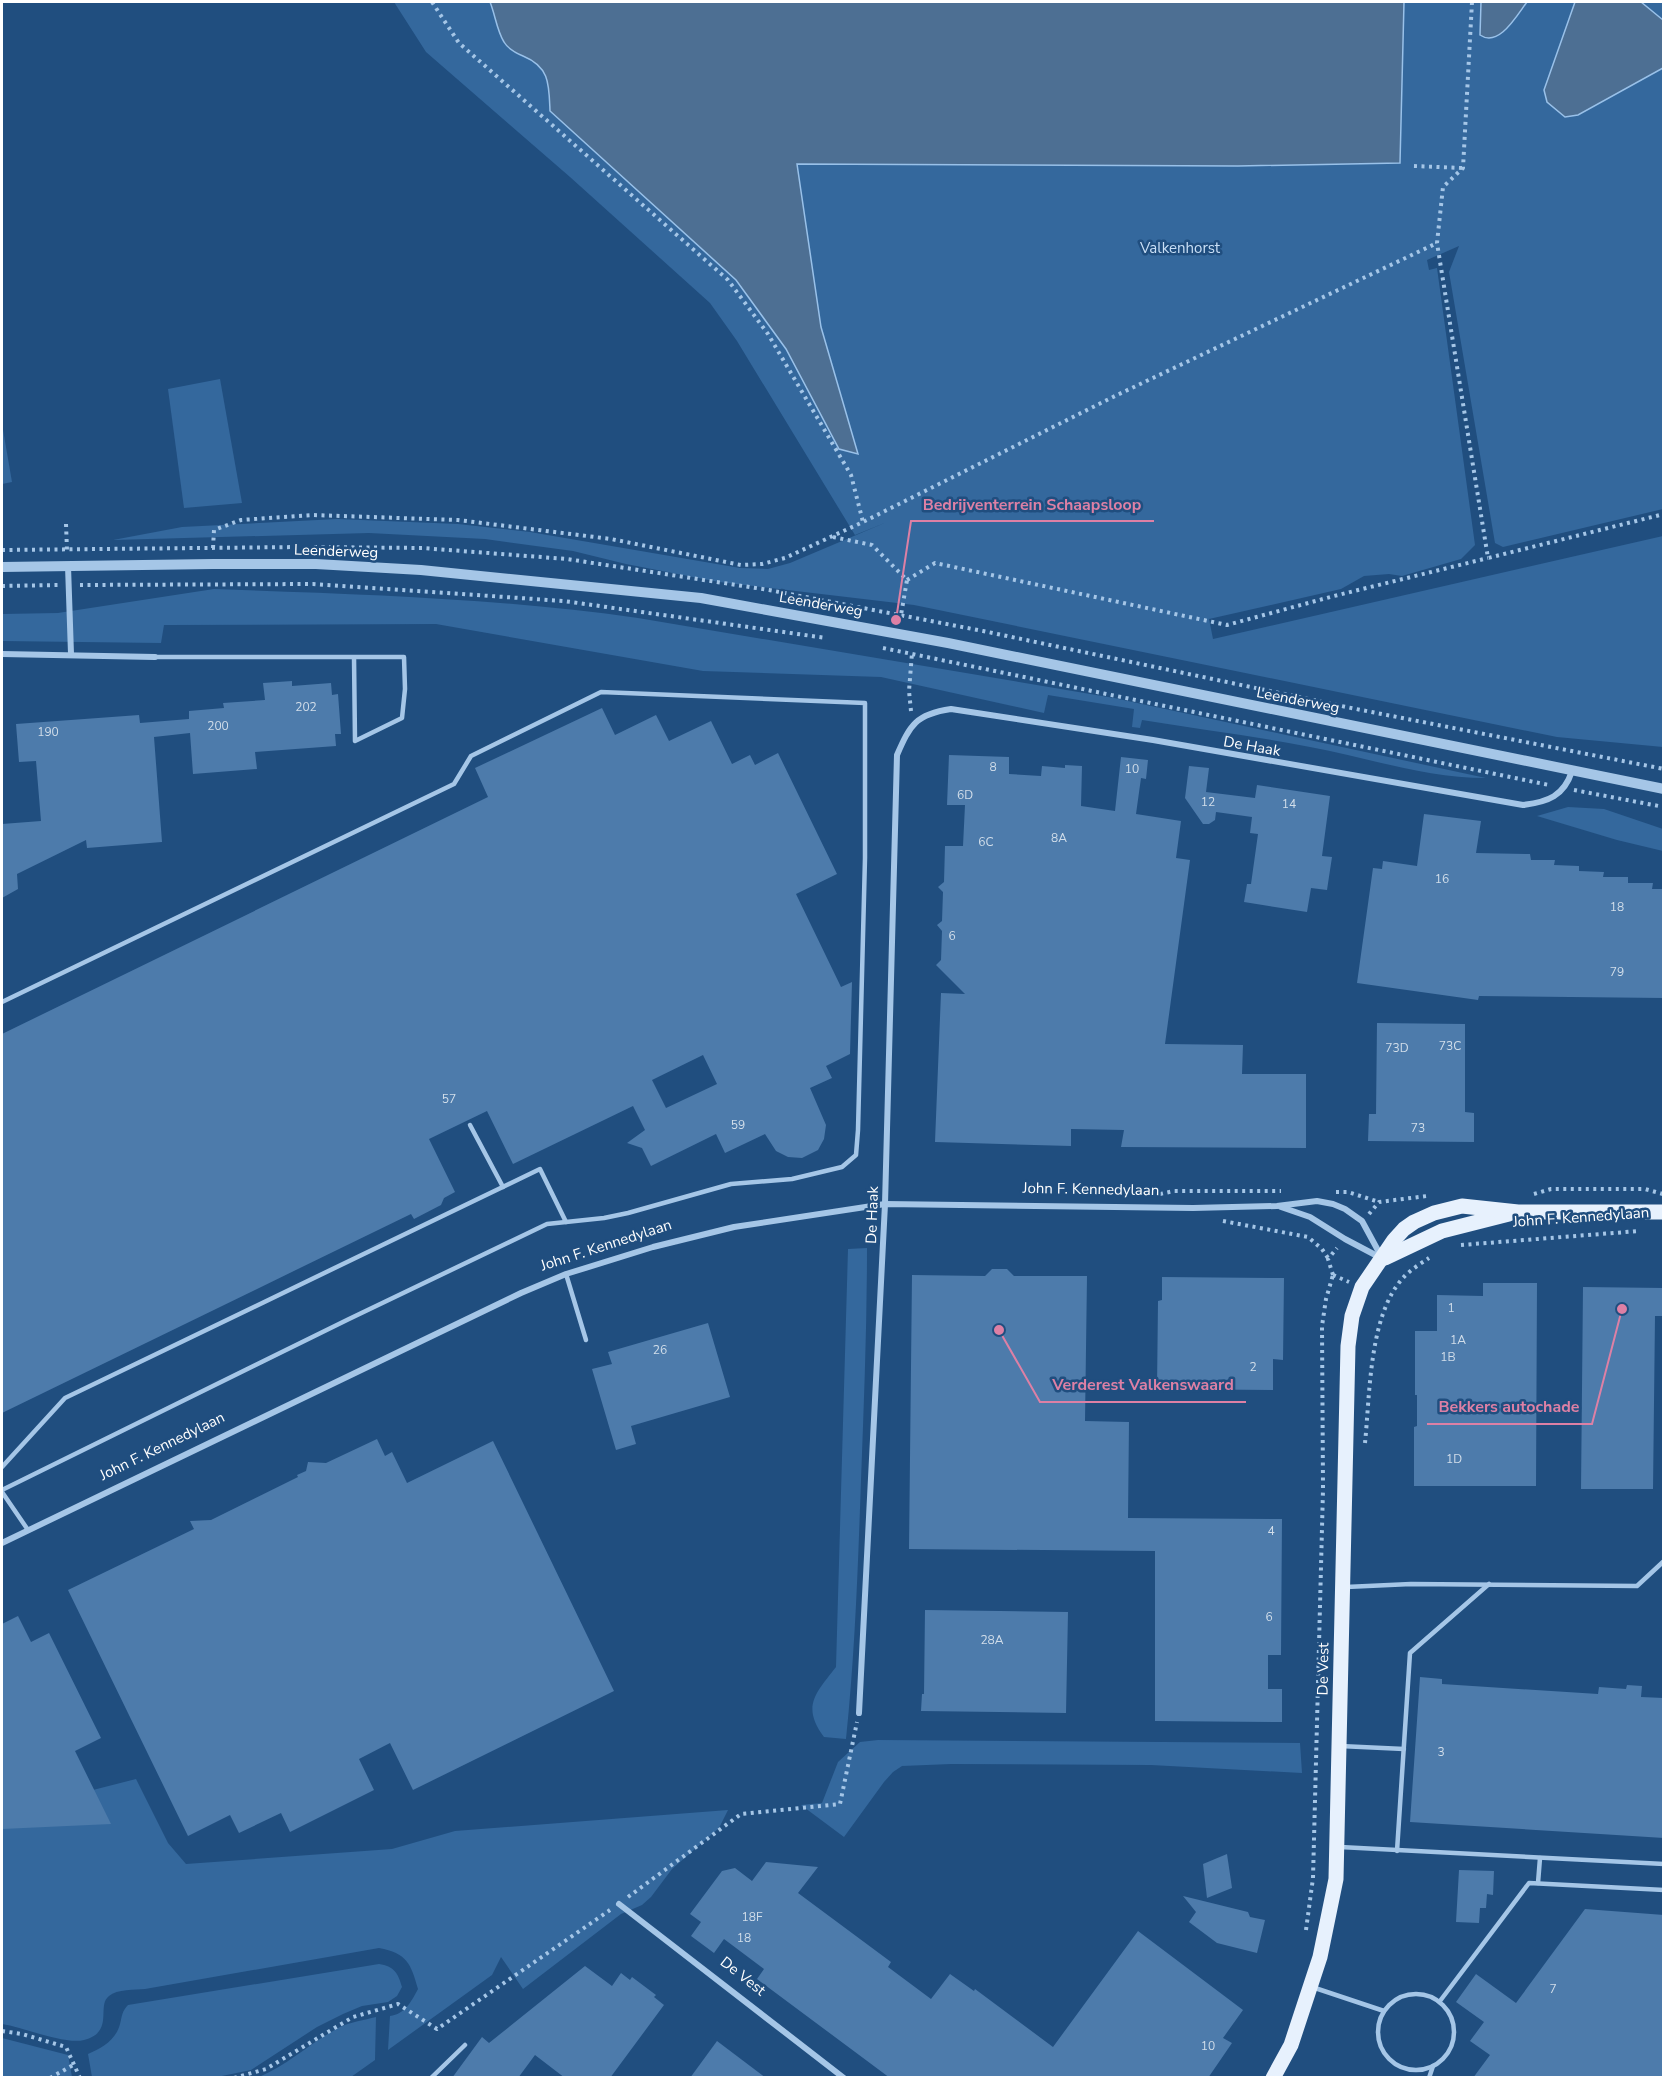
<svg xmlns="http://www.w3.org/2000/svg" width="1665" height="2079" viewBox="0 0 1665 2079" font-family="'Nunito Sans',sans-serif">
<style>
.green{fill:#34689d}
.water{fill:#4d6f93;stroke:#99c1e9;stroke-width:1.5}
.building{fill:#4d7bab;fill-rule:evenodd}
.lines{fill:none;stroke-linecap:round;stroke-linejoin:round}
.path{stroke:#a5c6e7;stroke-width:4;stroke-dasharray:3 4.5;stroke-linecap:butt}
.service{stroke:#a5c6e7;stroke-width:4.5}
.minor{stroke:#a5c6e7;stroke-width:6}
.tertiary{stroke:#a5c6e7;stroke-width:10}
.primary{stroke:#e7f1fd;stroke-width:15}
.labels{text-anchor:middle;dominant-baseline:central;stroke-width:5;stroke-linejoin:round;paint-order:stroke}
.number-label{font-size:12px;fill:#d2deea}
.park-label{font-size:15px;fill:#c9dff6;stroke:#204e7f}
.street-label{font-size:15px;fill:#fff;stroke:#204e7f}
.leader{fill:none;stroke:#dd80a5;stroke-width:2}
.callout-dot{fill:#dd80a5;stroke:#204e7f;stroke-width:2}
.callout-label{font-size:16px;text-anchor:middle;font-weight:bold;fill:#dd80a5;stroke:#204e7f;stroke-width:5;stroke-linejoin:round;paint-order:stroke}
</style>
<rect width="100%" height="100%" fill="#204e7f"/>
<g class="green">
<polygon points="394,2 1663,2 1663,509 1503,547 1495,543 1449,272 1459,246 1427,260 1429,270 1437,268 1475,545 1461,559 1402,576 1389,574 1364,576 1341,589 1209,619 1213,639 1663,536 1663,747 1557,737 914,605 719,582 626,564 573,551 485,539 369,533 113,540 182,527 337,519 458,524 530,532 740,568 768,569 790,563 887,522 855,535 737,341 710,303 570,177 426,52"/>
<polygon points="220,379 242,503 184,508 168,389"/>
<polygon points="2,424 12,482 2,484"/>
<path d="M 214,589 C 356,594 497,598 638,618 L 1114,698 L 1486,778 C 1426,778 1368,758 1310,747 C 1254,736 1197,729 1142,720 L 1140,728 L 1132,727 L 1134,709 L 1048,695 L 1044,713 L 881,677 L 703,671 L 436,624 L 164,625 L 161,643 L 2,641 L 2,614 L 58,613 Z"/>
<polygon points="1568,807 1604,809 1663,829 1663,851 1617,840 1537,816"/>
<path d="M 867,1248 C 867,1325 864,1402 861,1480 C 858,1566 855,1653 846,1739 L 824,1737 C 801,1706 816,1693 836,1667 L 848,1249 Z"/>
<polygon points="878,1740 1300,1743 1302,1773 1151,1765 951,1764 902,1766 893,1772 884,1782 844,1837 801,1805 822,1803 838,1762 860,1742"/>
<path d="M 136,1779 L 168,1843 L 186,1864 L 392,1849 L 455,1831 L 728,1810 L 719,1828 L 672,1869 L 651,1897 L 642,1905 L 621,1914 L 523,1989 L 501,1957 L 492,1975 L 388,2050 L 390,2016 C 405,2014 411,2002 418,1989 C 411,1964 407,1953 379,1948 L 145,1989 C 135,1990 117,1989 109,1996 C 96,2006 115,2032 84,2040 C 65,2045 23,2027 2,2024 L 2,1822 L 46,1802 Z"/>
<path d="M 379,1964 C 394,1966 398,1973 402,1987 L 397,1996 L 388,2002 L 362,2006 L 343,2014 L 317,2027 L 251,2070 L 217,2077 L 92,2077 L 88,2054 C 102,2048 116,2040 120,2024 C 122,2016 122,2011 128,2005 Z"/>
<path d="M 376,2017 L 375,2060 L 351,2077 L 259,2077 C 288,2065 311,2042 340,2027 C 351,2022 364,2020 376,2017 Z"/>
<polygon points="2,2038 68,2055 72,2077 2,2077"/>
</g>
<g class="water">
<path d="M 490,2 L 1404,2 L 1400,163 L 1238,166 L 797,164 L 821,327 L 858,454 L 839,449 L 786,349 L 736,280 L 550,111 C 549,85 550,67 523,56 C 516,53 508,49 504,42 C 497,31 495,14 490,2 Z"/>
<path d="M 1481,2 L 1527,2 C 1517,15 1499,48 1480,35 Z"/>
<polygon points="1575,2 1641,2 1663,20 1663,68 1578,115 1565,117 1547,102 1544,90"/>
</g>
<g class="building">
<polygon points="292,681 292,686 331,683 332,695 338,694 341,734 335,734 336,746 255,752 257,769 193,774 190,733 154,737 162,842 87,848 86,840 17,874 18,889 2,898 2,824 41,821 36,761 19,762 16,724 139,715 140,723 189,719 189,711 224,708 223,703 265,700 263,683"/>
<path d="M 602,708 L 615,735 L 656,715 L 669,741 L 711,721 L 732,764 L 750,755 L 755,765 L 778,753 L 837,874 L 796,894 L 841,987 L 852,982 L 850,1054 L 826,1066 L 832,1078 L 810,1088 L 826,1125 L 824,1139 L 818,1150 L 802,1158 L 788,1157 L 776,1151 L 765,1134 L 725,1153 L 716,1134 L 651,1166 L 642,1148 L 627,1143 L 645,1130 L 633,1106 L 513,1164 L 487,1111 L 429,1139 L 455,1192 L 444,1198 L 441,1205 L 414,1219 L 411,1214 L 2,1413 L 2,1034 L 488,797 L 475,768 ZM 703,1055 L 717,1084 L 666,1108 L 652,1080 Z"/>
<polygon points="949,755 1009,757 1009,774 1041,776 1042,766 1065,768 1065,765 1082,766 1081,806 1115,811 1121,757 1148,760 1146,779 1141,778 1136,814 1181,821 1176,858 1190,860 1165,1044 1243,1045 1242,1074 1306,1074 1306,1148 1121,1147 1124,1130 1071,1129 1071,1146 935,1142 941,993 965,994 936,965 941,960 942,931 937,925 942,921 943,892 938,887 944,882 945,846 963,846 965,805 947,805"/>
<polygon points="1189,766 1209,768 1206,792 1255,798 1257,785 1330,796 1322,856 1332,857 1327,890 1311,888 1307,912 1244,902 1247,884 1251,884 1258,834 1250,833 1252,817 1216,812 1215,820 1209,824 1203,824 1185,798"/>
<polygon points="1424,814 1481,821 1476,853 1530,854 1531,860 1555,860 1554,865 1579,866 1579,871 1604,872 1603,877 1628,877 1628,883 1653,883 1652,889 1664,889 1664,998 1479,996 1478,1000 1357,983 1373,868 1382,869 1383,861 1417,866"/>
<polygon points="1377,1023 1465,1024 1465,1112 1474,1113 1474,1142 1368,1141 1369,1114 1376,1114"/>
<polygon points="992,1269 1007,1269 1014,1276 1087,1276 1085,1421 1129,1422 1128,1518 1282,1519 1281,1655 1268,1655 1268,1689 1282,1689 1282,1722 1155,1721 1155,1551 909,1549 912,1275 985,1276"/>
<polygon points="1162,1277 1284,1278 1283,1360 1273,1359 1273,1390 1157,1389 1158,1301 1162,1300"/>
<polygon points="1483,1283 1537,1283 1536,1486 1414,1486 1414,1427 1417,1426 1417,1395 1415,1395 1415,1331 1437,1331 1437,1295 1483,1296"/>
<polygon points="1583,1287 1664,1288 1664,1316 1655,1316 1653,1489 1581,1489"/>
<polygon points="708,1323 730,1397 631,1426 636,1444 616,1450 592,1369 612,1364 608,1352"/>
<polygon points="377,1439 385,1456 392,1452 407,1483 493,1441 614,1691 413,1790 390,1743 359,1759 374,1790 290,1832 281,1813 239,1833 230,1815 188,1836 68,1590 194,1529 190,1521 211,1520 298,1477 297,1475 306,1471 308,1462 326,1463"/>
<polygon points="925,1610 1068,1612 1066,1713 921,1711 922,1694 924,1694"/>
<polygon points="18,1616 31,1642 49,1633 101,1738 75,1751 111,1824 2,1829 2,1624"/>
<polygon points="1420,1677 1442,1679 1442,1684 1598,1694 1599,1687 1626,1689 1627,1685 1642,1686 1641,1697 1664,1698 1664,1838 1410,1822"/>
<polygon points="1227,1854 1232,1888 1207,1898 1203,1864"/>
<polygon points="766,1862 818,1867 798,1893 891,1962 888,1967 931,1999 950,1974 974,1991 975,1989 1053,2047 1138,1931 1243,2010 1223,2038 1232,2043 1208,2078 890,2078 757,1979 764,1969 724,1939 714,1953 691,1936 701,1922 690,1914 722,1871 735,1868 752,1881"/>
<polygon points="1459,1870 1494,1871 1493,1895 1487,1894 1486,1908 1480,1908 1479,1923 1456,1922"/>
<polygon points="1183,1896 1248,1912 1250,1917 1265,1920 1257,1953 1217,1943 1189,1922 1196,1912"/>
<polygon points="1585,1909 1664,1915 1664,2078 1473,2078 1490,2055 1470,2041 1484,2022 1456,2002 1476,1974 1516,2003"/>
<polygon points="585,1966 612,1986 621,1973 630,1980 632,1977 656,1995 654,1997 664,2005 610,2078 565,2078 535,2055 518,2078 452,2078 482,2037 489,2043"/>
<polygon points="717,2041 766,2078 690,2078"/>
</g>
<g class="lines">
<g class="path">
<polyline points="432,2 459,43 728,280 768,334 851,475 863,522"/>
<polyline points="1472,2 1463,168 1443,187 1437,243 1488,558 1664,514"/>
<polyline points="1414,166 1462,168"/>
<polyline points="66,524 67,550"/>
<polyline points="833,537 872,545 907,580 901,615"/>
<polyline points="314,547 422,548 567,559 769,590 983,631 1356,709 1664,769"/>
<polyline points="213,548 214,530 241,520 313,515 458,520 611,539 741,565 762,564 785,558 863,522 1115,396 1437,243"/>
<polyline points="2,550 300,547"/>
<polyline points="907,580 935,563 1227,625 1334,596 1488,558"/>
<polyline points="80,585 313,584 564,601 826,638"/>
<polyline points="2,586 58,585"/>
<polyline points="883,648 1549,785"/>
<polyline points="911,711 909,691 912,653"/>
<polyline points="1574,790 1664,807"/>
<polyline points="1336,1192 1348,1192 1379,1202"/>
<polyline points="1160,1194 1174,1191 1281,1191"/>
<polyline points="1534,1194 1551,1189 1645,1189 1663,1194"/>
<polyline points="1369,1214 1379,1202 1427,1196"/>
<polyline points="1223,1221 1308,1237 1322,1249 1328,1258"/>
<polyline points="1461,1245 1639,1231"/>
<polyline points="1333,1275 1328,1259 1337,1248"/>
<polyline points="1333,1275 1349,1282"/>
<path d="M 1365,1443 C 1370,1394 1369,1315 1403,1278 C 1410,1270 1420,1264 1429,1258"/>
<polyline points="628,1897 741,1814 840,1804 857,1722"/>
<polyline points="1306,1930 1313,1878 1323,1489 1322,1326 1326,1299 1333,1275"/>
<polyline points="2,2031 22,2034 66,2047 80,2078"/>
<polyline points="50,2078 75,2064"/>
<polyline points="234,2078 266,2069 353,2017 398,2004 437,2029 610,1910"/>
</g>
<g class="service">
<polyline points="155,657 404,657 405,689 402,718 355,741 354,657"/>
<polyline points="2,1002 454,784 471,756 601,692 865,703 865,858 858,1130 856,1155 842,1167 792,1179 731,1184 628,1213 604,1218 547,1224 349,1319 2,1490"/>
<polyline points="470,1125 503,1187"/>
<polyline points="566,1274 586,1340"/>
<polyline points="2,1467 65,1398 540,1169 566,1222"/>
<polyline points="2,1492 28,1530"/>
<polyline points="1346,1587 1411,1584 1637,1586 1664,1561"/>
<polyline points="1340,1746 1404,1749"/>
<polyline points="1340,1847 1664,1864"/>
<polyline points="1397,1851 1410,1653 1489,1584"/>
<polyline points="1538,1883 1540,1858"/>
<polyline points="1312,1987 1384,2011"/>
<circle cx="1416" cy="2032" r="38"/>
<polyline points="1440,2001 1529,1883 1664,1890"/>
<polyline points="431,2078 465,2045"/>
<polyline points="1429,2078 1433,2066"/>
</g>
<g class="minor">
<polyline points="68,566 71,654"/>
<polyline points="2,654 155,657"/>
<polyline points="1281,1207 1310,1217 1345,1239 1381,1258"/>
<polyline points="2,1543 521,1293 566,1274 653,1247 734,1227 885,1204 1193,1208 1277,1206 1317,1201 1333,1204 1345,1209 1362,1221 1381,1256"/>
<path d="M 859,1713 L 885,1204 L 897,755 C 910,725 916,714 951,709 L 1153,740 L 1523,805 C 1548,802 1564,796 1572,771"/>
<polyline points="619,1904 844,2078"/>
</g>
<polyline class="tertiary" points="2,567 213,564 316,564 421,570 701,598 948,643 1664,789"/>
<g class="primary">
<polyline points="1385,1258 1442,1231 1509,1214"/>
<polyline points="1273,2078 1291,2045 1320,1957 1336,1879 1348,1346 1352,1316 1362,1287 1394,1240 1404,1229 1414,1222 1434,1213 1462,1206 1518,1212 1664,1212"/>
</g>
</g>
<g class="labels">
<g class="number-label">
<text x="306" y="707">202</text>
<text x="218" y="726">200</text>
<text x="48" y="732">190</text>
<text x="993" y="767">8</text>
<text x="1132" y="769">10</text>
<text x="965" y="795">6D</text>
<text x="1208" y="802">12</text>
<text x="1289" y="804">14</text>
<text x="1059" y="838">8A</text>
<text x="986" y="842">6C</text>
<text x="1442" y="879">16</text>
<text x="1617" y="907">18</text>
<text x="952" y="936">6</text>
<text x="1617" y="972">79</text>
<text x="1450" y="1046">73C</text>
<text x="1397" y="1048">73D</text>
<text x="449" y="1099">57</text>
<text x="738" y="1125">59</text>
<text x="1418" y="1128">73</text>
<text x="1451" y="1308">1</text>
<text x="1458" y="1340">1A</text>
<text x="660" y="1350">26</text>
<text x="1448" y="1357">1B</text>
<text x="1253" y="1367">2</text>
<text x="1454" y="1459">1D</text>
<text x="1271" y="1531">4</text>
<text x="1269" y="1617">6</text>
<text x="992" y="1640">28A</text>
<text x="1441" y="1752">3</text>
<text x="752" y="1917">18F</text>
<text x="744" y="1938">18</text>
<text x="1553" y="1989">7</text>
<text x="1208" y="2046">10</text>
</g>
<g class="park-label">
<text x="1180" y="248">Valkenhorst</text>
</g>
<g class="street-label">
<text transform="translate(336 551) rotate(2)">Leenderweg</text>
<text transform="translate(821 604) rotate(10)">Leenderweg</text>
<text transform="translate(1298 700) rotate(11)">Leenderweg</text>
<text transform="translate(1252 746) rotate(10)">De Haak</text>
<text transform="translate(1091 1189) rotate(1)">John F. Kennedylaan</text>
<text transform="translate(872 1215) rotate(-88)">De Haak</text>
<text transform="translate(1581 1217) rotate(-4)">John F. Kennedylaan</text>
<text transform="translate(606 1245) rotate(-18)">John F. Kennedylaan</text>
<text transform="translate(162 1446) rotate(-26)">John F. Kennedylaan</text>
<text transform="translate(1323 1669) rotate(-89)">De Vest</text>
<text transform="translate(743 1976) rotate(38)">De Vest</text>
</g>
</g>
<path class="leader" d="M896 620L911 521H1154M999 1330L1040 1402H1246M1622 1309L1592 1424H1427"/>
<g class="callout-dot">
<circle cx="896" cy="620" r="6"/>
<circle cx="999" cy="1330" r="6"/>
<circle cx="1622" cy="1309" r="6"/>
</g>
<g class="callout-label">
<text x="1032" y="510">Bedrijventerrein Schaapsloop</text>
<text x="1143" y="1390">Verderest Valkenswaard</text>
<text x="1509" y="1412">Bekkers autochade</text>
</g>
<rect width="1665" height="2079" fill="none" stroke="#ffffff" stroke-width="6"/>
</svg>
